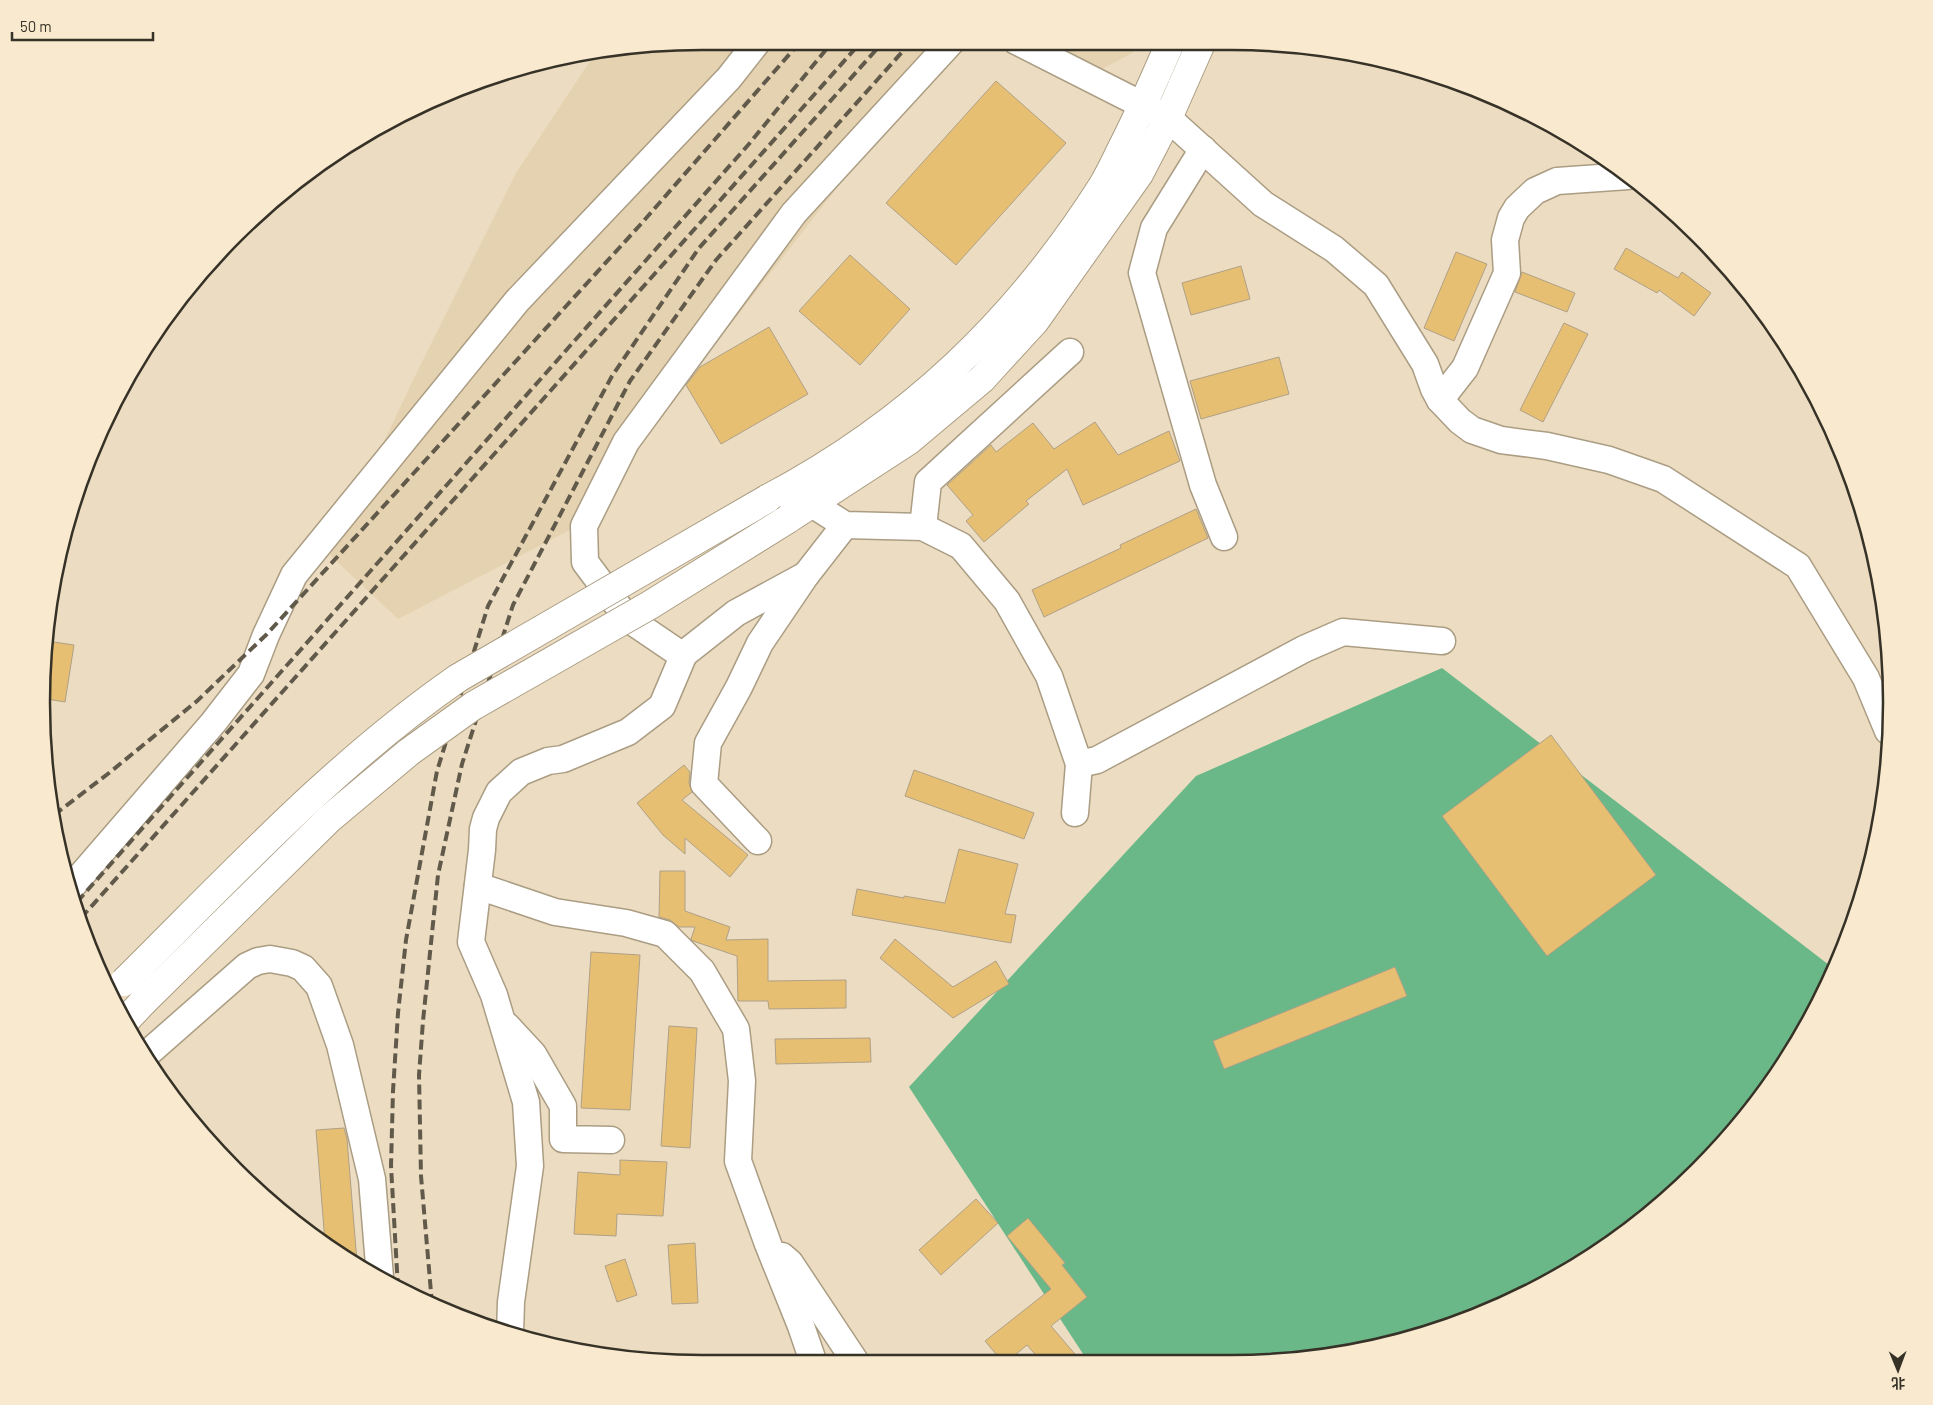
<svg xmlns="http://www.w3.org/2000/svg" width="1933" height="1405" viewBox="0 0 1933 1405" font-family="Barlow,'Noto Sans SC',sans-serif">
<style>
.built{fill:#e5d2b0}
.forest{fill:#6ab888}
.building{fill:#e7bf72;stroke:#afa087}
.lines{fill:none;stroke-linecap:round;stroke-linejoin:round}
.minor-casing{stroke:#ab9d83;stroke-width:29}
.major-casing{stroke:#ab9d83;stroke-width:30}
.minor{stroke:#fff;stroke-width:26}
.major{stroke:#fff;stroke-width:28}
.rail{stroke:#615a4b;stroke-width:4;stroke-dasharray:10 5;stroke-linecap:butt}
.major-bridge-casing{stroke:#ab9d83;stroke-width:30;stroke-linecap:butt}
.major-bridge{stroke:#fff;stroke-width:28}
.rim{fill:none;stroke:#373227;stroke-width:2.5}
</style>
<rect width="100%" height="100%" fill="#ecddc2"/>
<g class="built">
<polygon points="703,41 963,41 840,184 570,530 398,619 330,555 416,374 516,173 590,61 592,56"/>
<polygon points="1045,41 1139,41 1134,52 1100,70"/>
</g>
<polygon class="forest" points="1442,668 1833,968 1803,1033 1728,1138 1633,1227 1484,1313 1317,1358 1087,1360 909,1087 1196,776"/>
<g class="building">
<polygon points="996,81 1066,143 956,265 886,203"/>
<polygon points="1626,248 1678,278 1682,272 1711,293 1694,316 1659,290 1657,293 1614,269"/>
<polygon points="1456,252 1487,264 1454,341 1424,328"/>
<polygon points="850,255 910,309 860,365 799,311"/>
<polygon points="1241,266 1250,299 1191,315 1182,283"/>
<polygon points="1522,272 1575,293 1567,312 1515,292"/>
<polygon points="1564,323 1588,334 1543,422 1520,410"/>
<polygon points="769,327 808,394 721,444 686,385 700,367"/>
<polygon points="1279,357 1289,394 1201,419 1190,381"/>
<polygon points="1095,422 1118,455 1169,431 1180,461 1083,505 1067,469 1026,501 1029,504 984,542 966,521 973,515 947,485 991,445 996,452 1033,423 1054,449"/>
<polygon points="1196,509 1208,538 1044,617 1032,590 1121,548 1120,545"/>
<polygon points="47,641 74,645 65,702 47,699"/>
<polygon points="1551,735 1656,875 1547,956 1442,816"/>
<polygon points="684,765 690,772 689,783 692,792 682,800 748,855 730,877 685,838 685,854 663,835 637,803"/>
<polygon points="914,770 1034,813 1024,839 905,796"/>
<polygon points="959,849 1018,864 1005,914 1016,915 1011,943 852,915 857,889 904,898 904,896 945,903"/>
<polygon points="660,871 685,871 685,911 730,927 726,940 768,939 768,981 846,980 846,1008 769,1009 768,1001 738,1001 737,956 693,941 691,939 695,927 679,927 670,920 659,917"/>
<polygon points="895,939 953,987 996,961 1009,984 953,1018 880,958"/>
<polygon points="591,952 640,955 630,1110 581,1108"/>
<polygon points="1395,967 1407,996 1224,1069 1213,1041"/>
<polygon points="669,1026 697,1028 690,1148 661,1146"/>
<polygon points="870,1038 871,1062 776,1064 775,1039"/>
<polygon points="344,1128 347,1139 357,1262 325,1242 316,1130"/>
<polygon points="620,1160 667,1162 663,1216 617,1214 616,1236 574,1234 578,1172 620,1175"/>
<polygon points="976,1199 998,1223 941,1275 919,1250"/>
<polygon points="1028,1218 1065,1263 1062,1265 1087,1297 1051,1326 1080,1360 1040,1360 1027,1345 1009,1360 1001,1360 985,1341 1051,1289 1007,1236"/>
<polygon points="695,1243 698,1303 672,1304 668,1245"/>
<polygon points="625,1259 637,1295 617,1302 605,1266"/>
</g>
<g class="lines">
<defs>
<g id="minor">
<polyline points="1016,41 1168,118 1263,204 1334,249 1376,285 1425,364 1434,389 1440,400 1460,421 1472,430 1501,440 1547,446 1609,460 1663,479 1798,566 1866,678 1888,731"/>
<polyline points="1203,149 1154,228 1142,273 1203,485 1224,537"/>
<polyline points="1440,400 1465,368 1507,273 1505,240 1511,218 1517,208 1535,191 1557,181 1628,176"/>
<polyline points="812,504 845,525 923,527 961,546 1007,601 1049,676 1079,764 1075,813"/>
<polyline points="923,527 928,482 1070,352"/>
<polyline points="683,656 627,618 585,562 584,526 626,442 794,213 952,41"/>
<polyline points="1079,764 1097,760 1304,649 1343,632 1442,641"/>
<polyline points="758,841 704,784 708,743 739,687 760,643 806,575 845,525"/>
<polyline points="73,885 213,723 251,674 266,635 294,575 517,301 729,78 758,41"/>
<polyline points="478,886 555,912 626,923 665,934 702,971 736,1029 742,1081 738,1161 768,1244 801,1326 813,1361"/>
<polyline points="507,1026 533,1054 563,1106 563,1139 611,1140"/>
<polyline points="148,1053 247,966 258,961 270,959 292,963 303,968 319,986 340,1045 372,1179 380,1277"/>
<polyline points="782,1256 790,1263 855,1361"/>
<polyline points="510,1333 511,1302 530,1166 526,1102 494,995 471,942 482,850 483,829 486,818 499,792 521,772 548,761 563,759 628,732 662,706 684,654 736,613 806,575"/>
</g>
<g id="major">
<path d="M 767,499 C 909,424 1017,321 1103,185 C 1110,173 1116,160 1122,148 C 1140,113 1155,78 1171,41"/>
<polyline points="788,519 908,441 982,379 1035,321 1139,174 1168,118 1202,41"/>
<polyline points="128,1018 143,1002"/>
</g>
</defs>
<use href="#minor" class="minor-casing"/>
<use href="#major" class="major-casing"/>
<use href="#minor" class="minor"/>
<use href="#major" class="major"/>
<g class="rail">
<polyline points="54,815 109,773 197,701 266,635 641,224 801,41"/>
<polyline points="77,902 749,144 833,41"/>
<polyline points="81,918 862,41"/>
<polyline points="398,1288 391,1166 393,1091 398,1013 406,940 437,771 488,606 612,376 699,248 884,41"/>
<polyline points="432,1304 421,1176 419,1075 423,1021 438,875 462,764 513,605 630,381 716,260 912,41"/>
</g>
<defs>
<g id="major-bridge">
<path d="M 124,982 C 231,876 334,764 458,678 L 767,499"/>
<polyline points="143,1002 329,819 409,752 473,706 650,605 788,519"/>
</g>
</defs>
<use href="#major-bridge" class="major-bridge-casing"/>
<use href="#major-bridge" class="major-bridge"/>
</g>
<path d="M0 0H1933V1405H0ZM702 50H1231A652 652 0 0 1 1883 702V703A652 652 0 0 1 1231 1355H702A652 652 0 0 1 50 703V702A652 652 0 0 1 702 50Z" fill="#f9eacf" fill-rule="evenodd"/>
<path class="rim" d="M702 50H1231A652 652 0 0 1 1883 702V703A652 652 0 0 1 1231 1355H702A652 652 0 0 1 50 703V702A652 652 0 0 1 702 50Z"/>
<g transform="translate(1898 1370) rotate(179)" stroke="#f9eacf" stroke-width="4" paint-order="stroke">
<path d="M0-4L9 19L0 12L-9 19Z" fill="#373227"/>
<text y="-8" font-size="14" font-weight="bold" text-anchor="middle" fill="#373227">北</text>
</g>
<path d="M12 32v8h141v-8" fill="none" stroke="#373227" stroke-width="2.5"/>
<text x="20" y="32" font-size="15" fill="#373227" stroke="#f9eacf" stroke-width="4" paint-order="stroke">50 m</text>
</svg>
